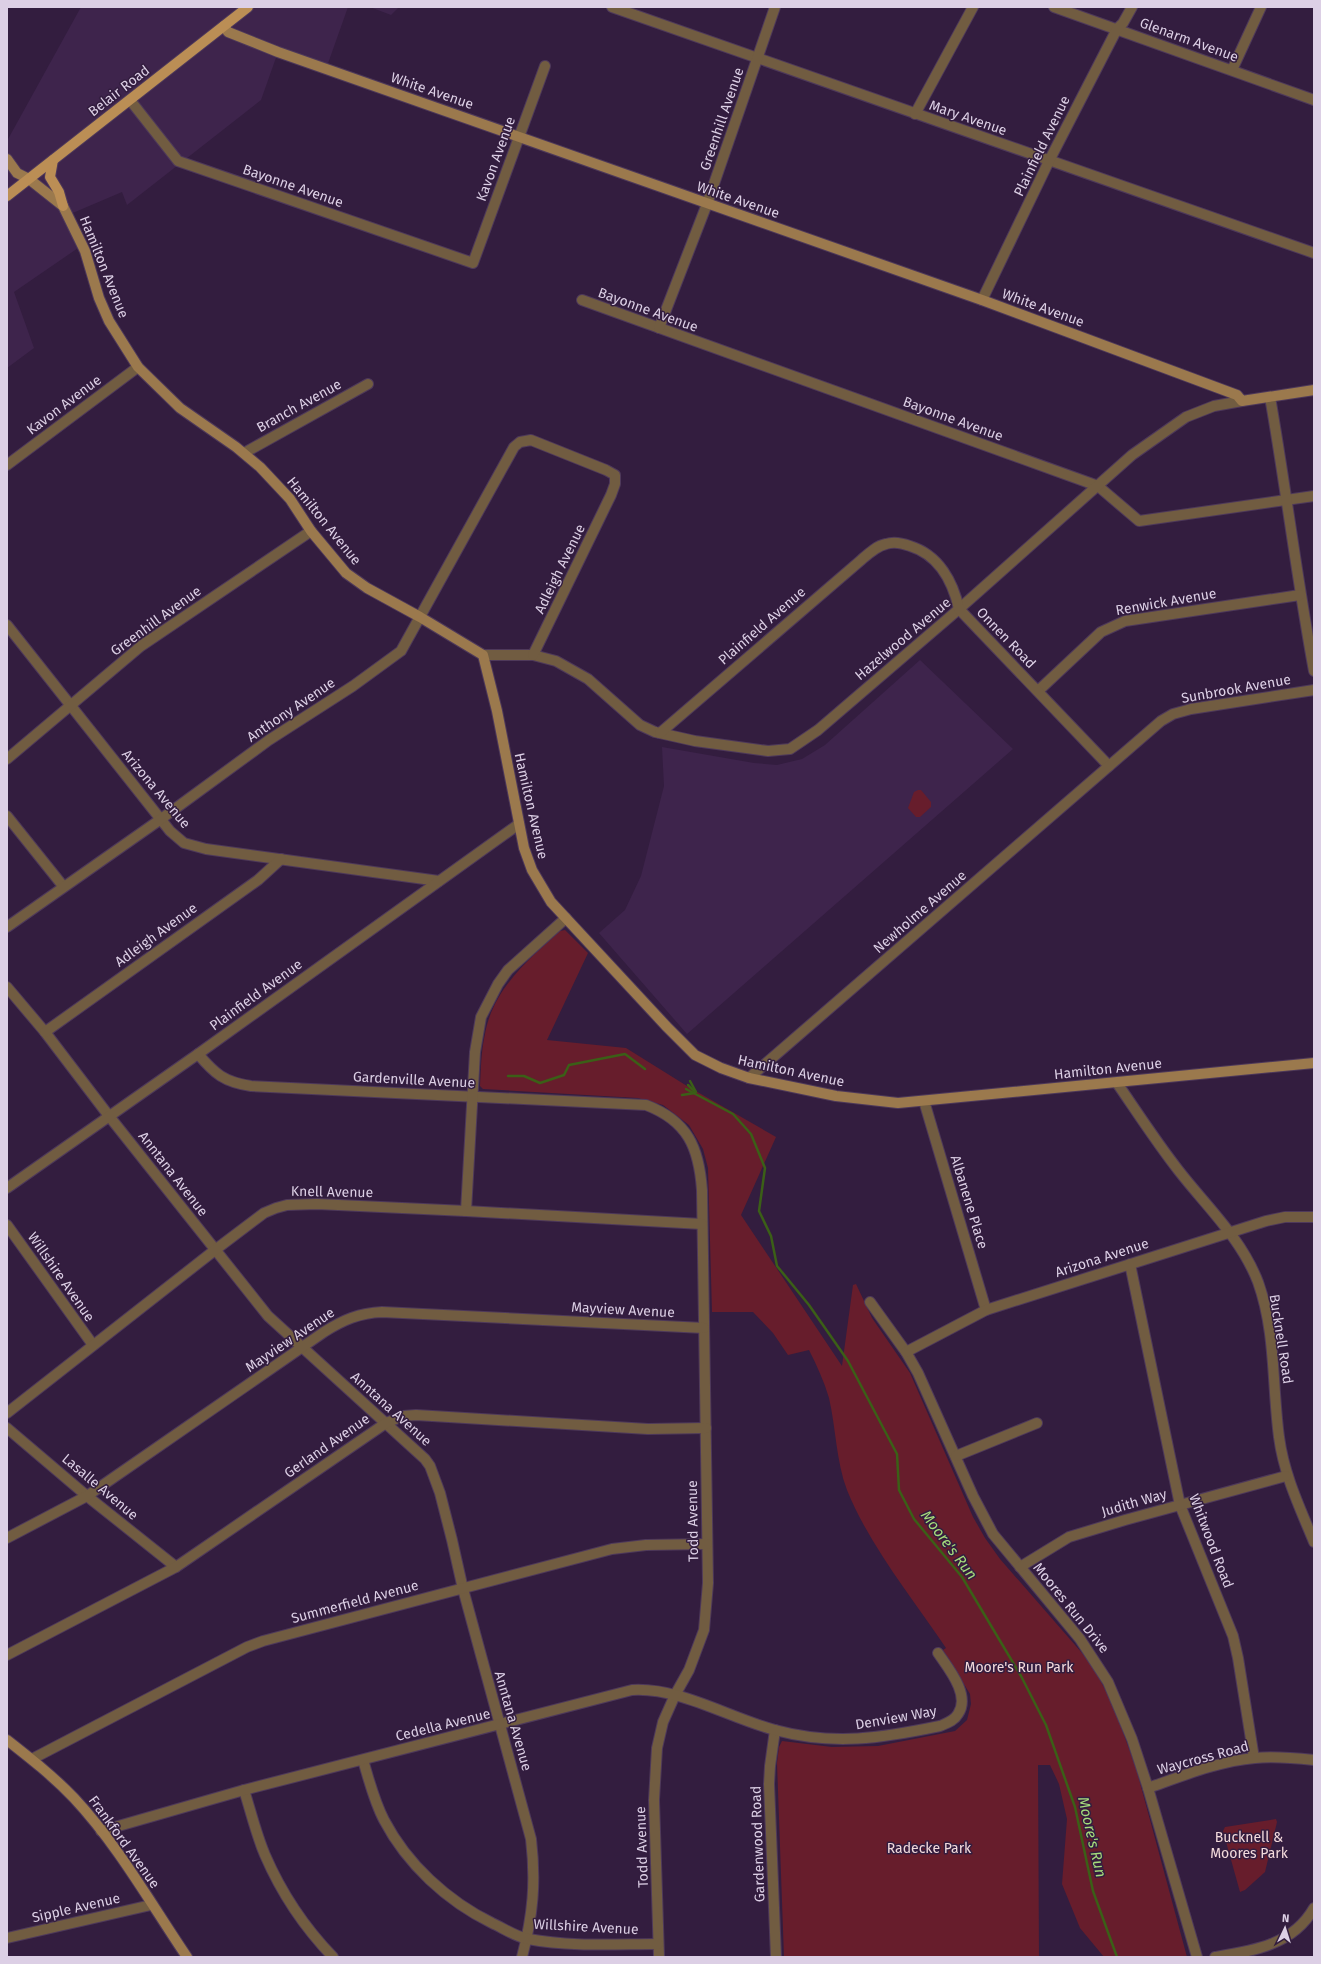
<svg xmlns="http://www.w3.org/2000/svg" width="1321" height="1964" viewBox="0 0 1321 1964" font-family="'Fira Sans',sans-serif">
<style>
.built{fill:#3e244c}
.green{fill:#671d2c}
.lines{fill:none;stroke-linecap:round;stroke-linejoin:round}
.stream{stroke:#3b5f17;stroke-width:2.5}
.street-casing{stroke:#4e395a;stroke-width:12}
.secondary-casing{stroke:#4e395a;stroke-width:12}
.primary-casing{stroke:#4e395a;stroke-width:12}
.street{stroke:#715c41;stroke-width:10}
.secondary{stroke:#9b794d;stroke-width:10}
.primary{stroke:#bb8e55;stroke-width:10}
.labels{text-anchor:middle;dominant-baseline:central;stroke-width:3;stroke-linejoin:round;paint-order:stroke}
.street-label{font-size:14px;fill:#dccfe5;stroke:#331d3f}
.park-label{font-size:14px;fill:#f3dadc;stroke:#331d3f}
.water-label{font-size:15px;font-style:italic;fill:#a6dc7b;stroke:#331d3f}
</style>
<rect width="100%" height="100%" fill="#331d3f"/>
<g class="built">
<polygon points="81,7 348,7 326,69 278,52 261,100 127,205 122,192 68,215 81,246 14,292 34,348 7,368 7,141"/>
<polygon points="370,7 399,7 391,15"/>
<polygon points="920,660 1013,749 687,1034 599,933 625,910 641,876 664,786 662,747 754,763 777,765 802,759 825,745"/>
</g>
<g class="green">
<polygon points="918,790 921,790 931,802 931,807 920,817 916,817 908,808 914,792"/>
<path d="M 565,930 L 588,953 L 547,1040 L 626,1048 L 687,1086 L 776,1137 L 741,1215 L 842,1366 L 853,1285 L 856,1284 L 872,1318 L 910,1373 L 973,1517 L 985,1538 L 1000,1559 L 1082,1653 L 1096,1672 L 1113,1705 L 1136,1768 L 1187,1957 L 1104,1957 L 1080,1928 L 1062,1884 L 1067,1819 L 1059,1784 L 1050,1765 L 1038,1765 L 1039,1957 L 784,1957 L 777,1763 L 779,1747 L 782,1741 L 832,1747 L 878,1746 L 955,1731 L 967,1720 L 971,1704 L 970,1694 L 943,1650 L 946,1648 C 913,1599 869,1545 847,1490 C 836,1461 836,1428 829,1398 C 824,1381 817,1366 809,1350 L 788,1355 L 773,1333 L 753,1312 L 712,1312 L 708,1168 L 703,1149 L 689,1125 L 663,1105 L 638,1098 L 483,1089 L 480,1086 C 481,1069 481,1051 485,1034 C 493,989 528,960 560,931 Z"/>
<polygon points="1276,1819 1277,1822 1265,1872 1245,1890 1240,1892 1223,1831 1225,1827"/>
</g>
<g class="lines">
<g class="stream">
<polyline points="508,1076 524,1076 540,1083 564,1075 569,1065 625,1054 645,1069"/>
<polyline points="690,1081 696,1092"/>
<polyline points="688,1085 694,1091"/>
<polyline points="686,1089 733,1114 751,1134 765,1168 759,1211 771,1236 777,1266 809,1305 848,1361 897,1454 899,1490 914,1519 962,1577 1021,1676 1046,1725 1075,1807 1093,1891 1117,1957"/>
<polyline points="682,1095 695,1093"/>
</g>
<defs>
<g id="street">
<polyline points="612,7 1314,253"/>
<polyline points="1054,7 1314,100"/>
<polyline points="1232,70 1261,7"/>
<polyline points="130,100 178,161 473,263 545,66"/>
<polyline points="915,114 973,7"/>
<polyline points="582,300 1098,486 1139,521 1314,496"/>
<polyline points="982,300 1049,161 1117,29 1123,23 1132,7"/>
<polyline points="659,328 707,204 775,7"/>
<path d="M 1270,397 C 1286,488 1297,580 1314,671"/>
<polyline points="244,453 368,384"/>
<polyline points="7,465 138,367"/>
<polyline points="7,625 170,831 184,843 206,849 439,881"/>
<polyline points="483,655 533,655 556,661 588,679 640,725 655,732 695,741 768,751 790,749 818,730 959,609 1132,455 1186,417 1214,406 1242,401"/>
<polyline points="1038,691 1101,632 1125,621 1300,595"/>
<path d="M 660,733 L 860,561 C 868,554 876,546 886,544 C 894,541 902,543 910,546 C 939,555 953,582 959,609 L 1109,766"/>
<polyline points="7,759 141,646 311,531"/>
<polyline points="7,816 63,886"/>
<polyline points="7,927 161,819 269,740 353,686 401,651 514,447 520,442 531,440 606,470 615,475 615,484 611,495 533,655"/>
<path d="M 7,987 L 45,1032 L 109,1116 L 268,1316 L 425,1459 L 430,1466 L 440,1493 L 452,1540 L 463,1589 L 531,1839 C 536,1882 533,1915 522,1957"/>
<polyline points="45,1032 258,880 281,859"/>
<path d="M 198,1054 C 215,1074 224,1082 251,1086 L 646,1105 C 688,1121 699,1148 702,1190 L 708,1583 L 704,1630 L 689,1670 L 675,1695 L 663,1722 L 657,1748 L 654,1800 L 659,1957"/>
<polyline points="749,1078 1161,721 1173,714 1191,709 1314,690"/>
<path d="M 1117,1083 C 1137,1112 1157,1143 1179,1171 C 1207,1207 1241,1238 1258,1282 C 1276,1332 1272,1385 1279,1437 C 1284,1475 1300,1508 1314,1542"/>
<polyline points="924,1101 986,1310"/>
<polyline points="7,1188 198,1054 519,824"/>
<polyline points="466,1211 475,1052 481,1017 498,984 508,970 566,918"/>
<polyline points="7,1225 93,1345"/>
<polyline points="1130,1264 1180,1505 1233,1636 1238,1658 1254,1758"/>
<polyline points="870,1302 906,1352 918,1373 973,1496 993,1534 1080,1639 1108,1682 1132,1739 1148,1788 1197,1957"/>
<polyline points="906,1352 986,1310 1266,1221 1285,1217 1314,1217"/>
<polyline points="7,1413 215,1250 264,1213 276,1208 287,1205 317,1204 466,1211 702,1224"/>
<polyline points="7,1428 87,1496 176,1567"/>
<polyline points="956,1456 1037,1423"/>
<path d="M 7,1538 L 87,1496 L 324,1332 C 343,1320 359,1313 382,1312 L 704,1328"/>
<polyline points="1020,1567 1069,1537 1125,1520 1286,1476"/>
<polyline points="7,1655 176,1567 386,1423 403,1416 416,1415 648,1429 706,1428"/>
<polyline points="775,1730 770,1766 769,1784 776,1957"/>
<polyline points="32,1759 247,1647 263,1641 612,1549 646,1545 707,1544"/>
<path d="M 363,1760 C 369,1780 374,1801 384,1820 C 407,1864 447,1901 492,1923 C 503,1928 516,1937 528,1939 C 571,1947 615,1944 658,1944"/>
<path d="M 1148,1788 C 1182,1776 1219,1761 1255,1758 C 1275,1756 1295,1758 1314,1760"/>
<path d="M 244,1790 C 251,1812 256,1834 265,1855 C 281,1892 305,1928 333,1957"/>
<path d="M 101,1831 L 244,1790 L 632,1690 C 680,1687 729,1718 775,1730 C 834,1746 882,1738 940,1726 C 947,1723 954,1721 958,1714 C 971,1695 948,1668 938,1653"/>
<polyline points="7,1938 151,1905"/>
<path d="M 1215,1957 C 1253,1951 1293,1945 1314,1908"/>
</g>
<g id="secondary">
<polyline points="224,26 228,32 278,52 982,300 1237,395 1242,401 1314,390"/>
<polyline points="7,159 17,173 29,179 63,206 85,251 99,298 109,321 138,367 180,408 236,447 260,467 290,499 311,531 346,573 367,588 420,617 483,655 497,711 524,848 532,870 551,902 667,1027 695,1055 721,1068 749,1078 836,1096 898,1103 1314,1063"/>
<path d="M 7,1740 C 30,1758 53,1776 74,1798 C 118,1845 151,1904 187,1957"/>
</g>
<g id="primary">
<polyline points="53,160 50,177 59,192 63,206"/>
<polyline points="7,196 248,7"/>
</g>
</defs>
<use href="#street" class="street-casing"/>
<use href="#secondary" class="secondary-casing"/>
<use href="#primary" class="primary-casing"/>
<use href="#street" class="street"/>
<use href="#secondary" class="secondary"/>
<use href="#primary" class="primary"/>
</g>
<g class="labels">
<g class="street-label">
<text transform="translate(1189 40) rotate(20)">Glenarm Avenue</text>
<text transform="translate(119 91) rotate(-38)">Belair Road</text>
<text transform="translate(432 91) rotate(19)">White Avenue</text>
<text transform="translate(968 118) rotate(19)">Mary Avenue</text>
<text transform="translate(722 119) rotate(-71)">Greenhill Avenue</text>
<text transform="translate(1042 146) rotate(-64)">Plainfield Avenue</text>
<text transform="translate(496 159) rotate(-70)">Kavon Avenue</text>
<text transform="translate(293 186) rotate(19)">Bayonne Avenue</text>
<text transform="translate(738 200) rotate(19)">White Avenue</text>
<text transform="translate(104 267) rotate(68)">Hamilton Avenue</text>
<text transform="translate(1043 308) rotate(20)">White Avenue</text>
<text transform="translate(648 310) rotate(20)">Bayonne Avenue</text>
<text transform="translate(64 405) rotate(-37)">Kavon Avenue</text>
<text transform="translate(299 406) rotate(-29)">Branch Avenue</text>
<text transform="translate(953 419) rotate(20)">Bayonne Avenue</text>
<text transform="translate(324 521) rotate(51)">Hamilton Avenue</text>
<text transform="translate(560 569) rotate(-64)">Adleigh Avenue</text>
<text transform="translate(1166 602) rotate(-10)">Renwick Avenue</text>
<text transform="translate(156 621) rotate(-36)">Greenhill Avenue</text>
<text transform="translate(762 626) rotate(-41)">Plainfield Avenue</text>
<text transform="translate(1006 638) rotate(46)">Onnen Road</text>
<text transform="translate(903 639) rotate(-40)">Hazelwood Avenue</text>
<text transform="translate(1236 689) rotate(-10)">Sunbrook Avenue</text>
<text transform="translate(291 710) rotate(-34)">Anthony Avenue</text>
<text transform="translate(156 789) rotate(50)">Arizona Avenue</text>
<text transform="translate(531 806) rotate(77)">Hamilton Avenue</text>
<text transform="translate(920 912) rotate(-41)">Newholme Avenue</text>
<text transform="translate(156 935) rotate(-36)">Adleigh Avenue</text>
<text transform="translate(256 995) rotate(-36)">Plainfield Avenue</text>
<text transform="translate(1108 1069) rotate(-6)">Hamilton Avenue</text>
<text transform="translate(791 1071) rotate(12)">Hamilton Avenue</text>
<text transform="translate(414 1080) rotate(3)">Gardenville Avenue</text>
<text transform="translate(173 1174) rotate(52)">Anntana Avenue</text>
<text transform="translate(332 1192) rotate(1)">Knell Avenue</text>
<text transform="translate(969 1202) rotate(73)">Albanene Place</text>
<text transform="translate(1102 1258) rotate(-18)">Arizona Avenue</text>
<text transform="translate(61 1277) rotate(55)">Willshire Avenue</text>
<text transform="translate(623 1310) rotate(3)">Mayview Avenue</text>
<text transform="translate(1281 1339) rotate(81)">Bucknell Road</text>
<text transform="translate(290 1340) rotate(-34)">Mayview Avenue</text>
<text transform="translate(391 1409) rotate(42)">Anntana Avenue</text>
<text transform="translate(327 1446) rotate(-35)">Gerland Avenue</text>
<text transform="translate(100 1487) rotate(40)">Lasalle Avenue</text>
<text transform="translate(1134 1503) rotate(-16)">Judith Way</text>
<text transform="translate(693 1521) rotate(-91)">Todd Avenue</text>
<text transform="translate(1211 1541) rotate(69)">Whitwood Road</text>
<text transform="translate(355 1602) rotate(-15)">Summerfield Avenue</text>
<text transform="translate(1071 1608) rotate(51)">Moores Run Drive</text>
<text transform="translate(896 1718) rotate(-10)">Denview Way</text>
<text transform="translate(513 1721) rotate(74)">Anntana Avenue</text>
<text transform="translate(443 1725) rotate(-14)">Cedella Avenue</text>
<text transform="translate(1203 1758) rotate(-15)">Waycross Road</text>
<text transform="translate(124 1842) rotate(54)">Frankford Avenue</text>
<text transform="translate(758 1844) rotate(-92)">Gardenwood Road</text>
<text transform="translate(642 1847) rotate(-92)">Todd Avenue</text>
<text transform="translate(76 1908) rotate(-13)">Sipple Avenue</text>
<text transform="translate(586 1927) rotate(3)">Willshire Avenue</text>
</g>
<g class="park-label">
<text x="1019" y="1667">Moore's Run Park</text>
<text x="1249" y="1837">Bucknell &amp;<tspan x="1249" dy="16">Moores Park</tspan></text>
<text x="929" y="1848">Radecke Park</text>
</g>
<g class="water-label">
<text transform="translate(949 1545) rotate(53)">Moore's Run</text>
<text transform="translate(1092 1837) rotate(77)">Moore's Run</text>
</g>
</g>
<rect width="1321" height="1964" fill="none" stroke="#dccfe5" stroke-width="16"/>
<g transform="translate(1285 1928) rotate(4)" stroke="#331d3f" stroke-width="3" paint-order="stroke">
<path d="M0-3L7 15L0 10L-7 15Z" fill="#dccfe5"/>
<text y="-6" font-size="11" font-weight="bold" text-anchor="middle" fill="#dccfe5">N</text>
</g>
</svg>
